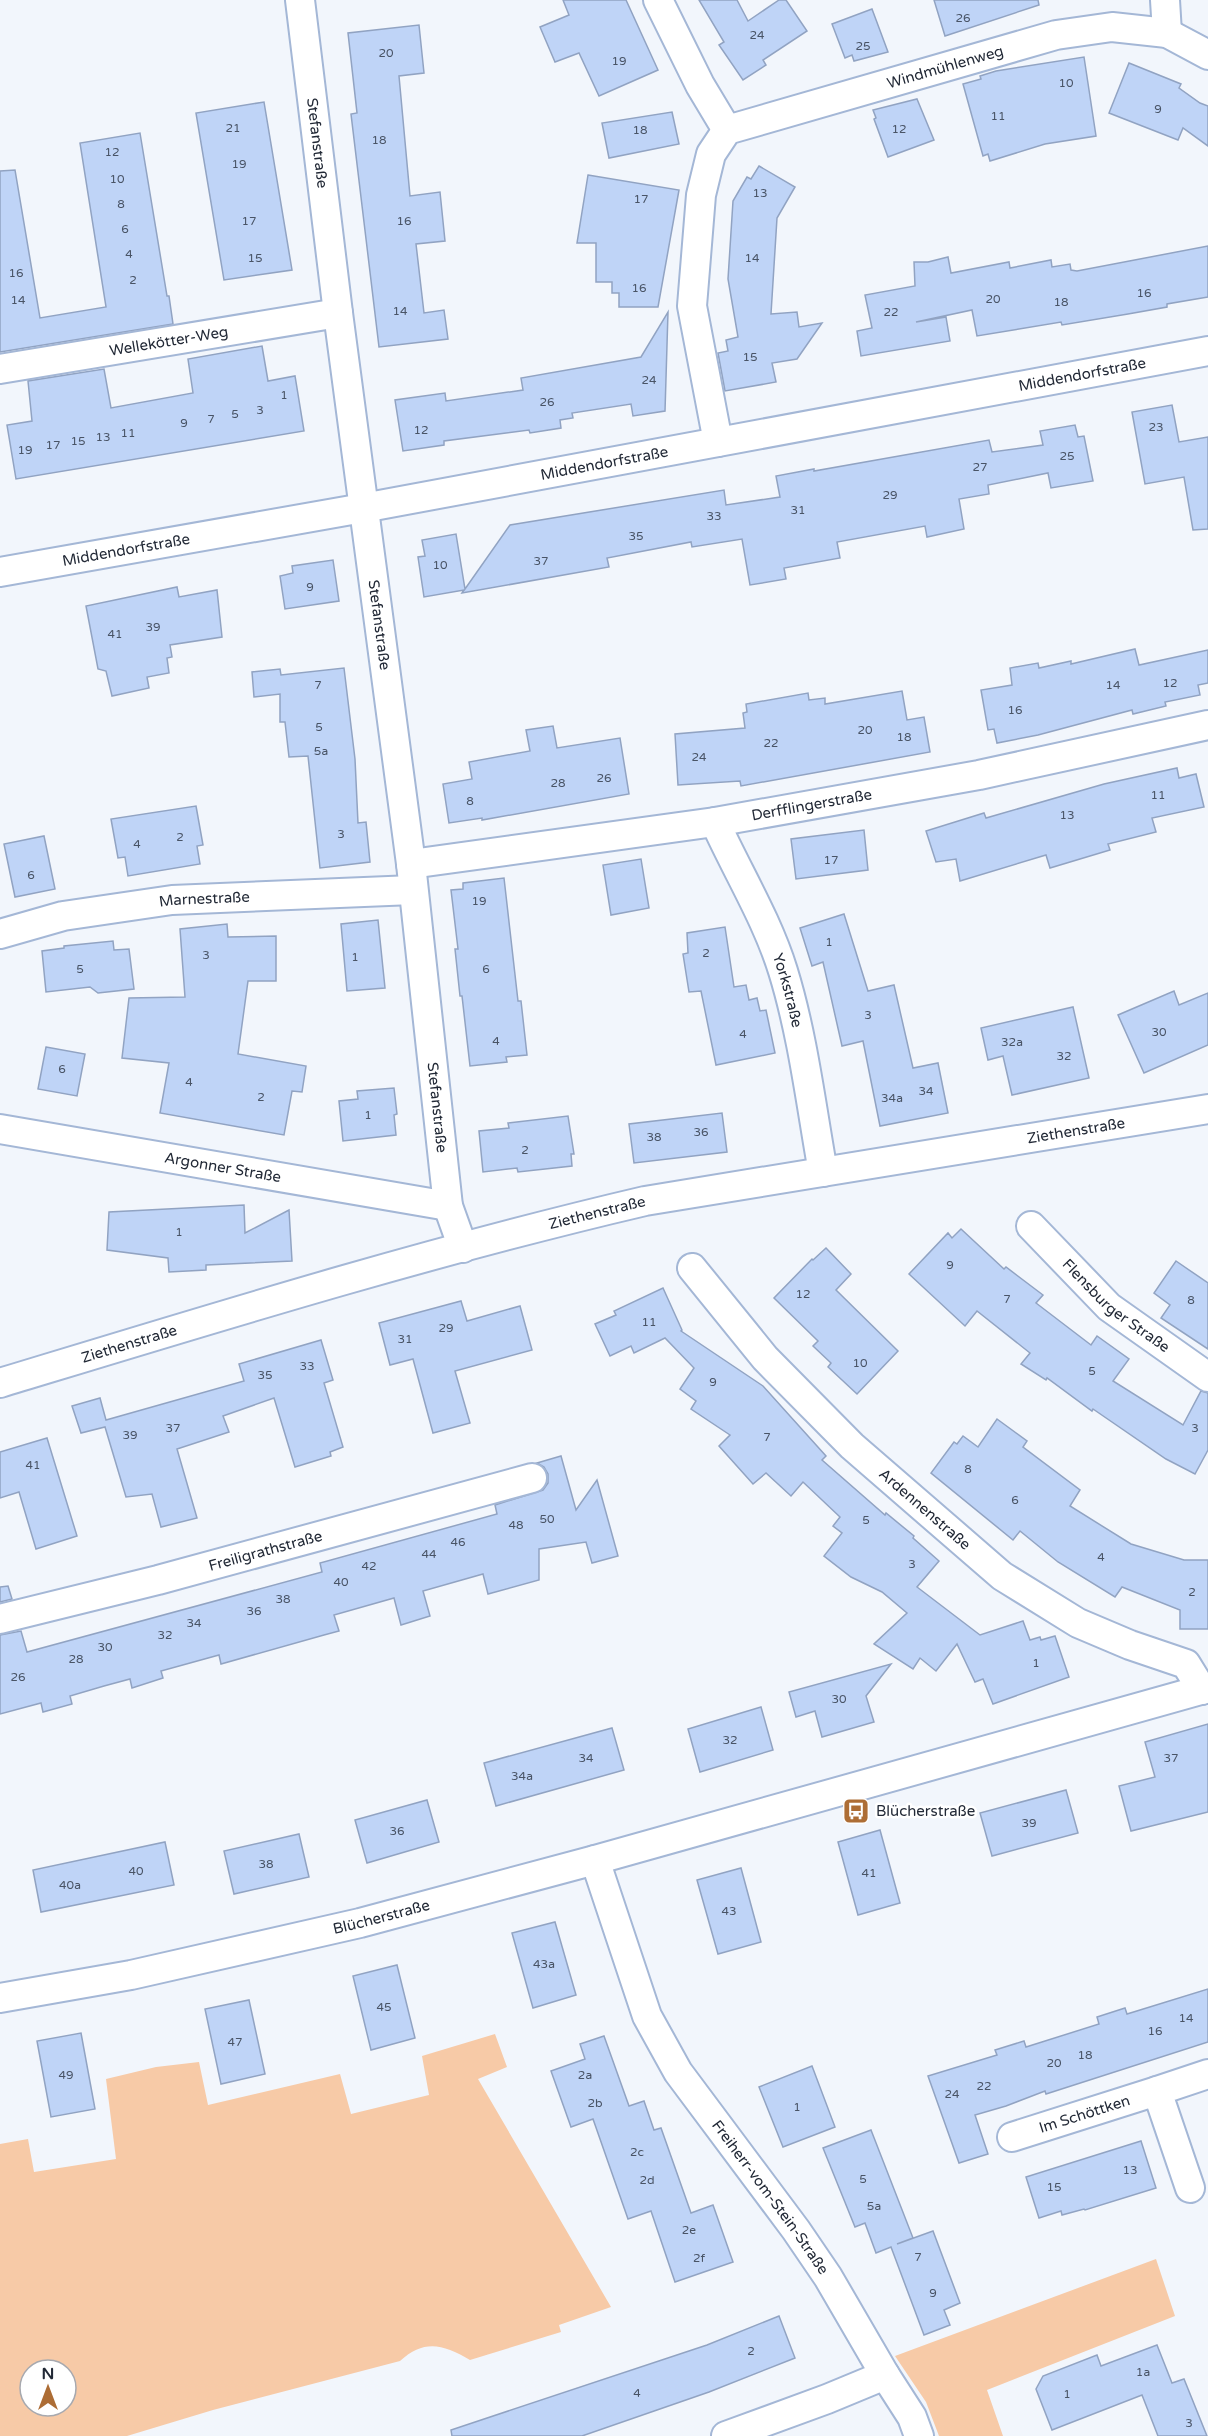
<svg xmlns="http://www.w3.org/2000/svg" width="1208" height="2436" viewBox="0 0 1208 2436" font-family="'Varela Round',sans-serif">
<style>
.green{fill:#f7caa7;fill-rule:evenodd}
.building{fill:#bfd4f7;stroke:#91a3c2;stroke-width:1.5}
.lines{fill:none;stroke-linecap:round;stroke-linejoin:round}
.minor-casing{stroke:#a4b7d6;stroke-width:32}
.minor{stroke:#fff;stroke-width:28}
.labels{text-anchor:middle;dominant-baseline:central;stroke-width:5;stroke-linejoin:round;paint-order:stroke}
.number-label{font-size:12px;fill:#495466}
.street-label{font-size:15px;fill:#222936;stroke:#fff}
.poi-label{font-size:15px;fill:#222936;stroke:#fff;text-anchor:start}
</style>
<rect width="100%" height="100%" fill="#f2f6fc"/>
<g class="green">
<path d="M 495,2034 L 507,2067 L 478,2079 L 611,2307 L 559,2325 L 561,2332 L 470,2360 C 443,2344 424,2339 400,2361 L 213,2410 L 127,2436 L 0,2436 L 0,2144 L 28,2139 L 34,2172 L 116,2159 L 106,2079 L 156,2067 L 199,2062 L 208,2105 L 340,2074 L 351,2114 L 429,2095 L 422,2056 ZM 30,2370 L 66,2370 L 66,2406 L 30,2406 Z"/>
<polygon points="1156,2259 1175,2316 987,2390 1003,2436 939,2436 926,2402 895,2356"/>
</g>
<g class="building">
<polygon points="563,0 626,0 658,70 599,96 579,53 555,62 540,27 569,15"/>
<polygon points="699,0 737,0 748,21 779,0 786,0 807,31 763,60 766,65 743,80 719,45 724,42"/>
<polygon points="934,0 1038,0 1039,5 945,36"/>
<polygon points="872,9 888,52 854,61 852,55 845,58 832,24"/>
<polygon points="419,25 424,73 399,76 410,196 440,192 445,241 416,244 424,313 444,310 448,339 379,347 351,114 357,113 348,33"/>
<polygon points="1084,57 1096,136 1045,144 990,161 988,154 983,156 963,84 981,79 980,76 996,71"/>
<polygon points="1129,63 1181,84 1179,88 1200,103 1208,106 1208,146 1183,128 1178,140 1109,113"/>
<polygon points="917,99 934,140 888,157 874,119 876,118 873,110"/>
<polygon points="264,102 292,270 224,280 196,113"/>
<polygon points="672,112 679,144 609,158 602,123"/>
<polygon points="140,133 167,296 169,296 173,324 0,352 0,171 15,170 40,318 106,307 80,143"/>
<polygon points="759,166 795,187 777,218 771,314 797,312 799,327 822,323 797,359 772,363 776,382 725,391 718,353 728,351 726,340 738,337 728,279 733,201 747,177 751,179"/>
<polygon points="588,175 679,190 658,307 619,307 619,293 612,293 612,282 596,282 596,243 577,243"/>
<polygon points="1208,246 1208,297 1167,304 1167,307 1128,314 1062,325 1061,322 977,336 972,310 916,322 946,317 950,341 861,356 857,331 872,328 865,295 915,286 914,262 928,262 948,257 951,273 1009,262 1010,268 1051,260 1052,267 1070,264 1071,270 1077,271"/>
<polygon points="668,312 665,411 633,416 631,404 572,413 573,418 560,420 561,428 530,433 529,430 444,441 444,445 403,451 395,400 445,393 446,401 523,390 521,378 641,357"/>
<polygon points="262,346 268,381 295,376 304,431 16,479 7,425 32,421 28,381 104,369 111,408 193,393 188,359"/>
<polygon points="1172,405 1179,442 1208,437 1208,529 1193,530 1184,477 1145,484 1132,412"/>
<polygon points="1075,425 1078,437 1084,436 1093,481 1051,488 1048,473 988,485 989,494 959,499 964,529 927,537 925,526 837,542 840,558 784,568 786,579 750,585 742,539 692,547 691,542 607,558 609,567 462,593 464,590 424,597 418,557 425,556 422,540 456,534 465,589 510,525 724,490 726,505 780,497 776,476 814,469 814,471 989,440 992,452 1043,445 1040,431"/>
<polygon points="333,560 339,601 285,609 280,576 293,573 292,566"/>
<polygon points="177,587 179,597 217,590 222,637 170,645 172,657 167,658 169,673 147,677 149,688 112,696 106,671 98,669 86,606"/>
<polygon points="1135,649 1139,665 1208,650 1208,683 1198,685 1200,695 1165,702 1166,706 1133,714 1132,710 1038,735 997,743 994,729 988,730 981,690 1012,685 1010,668 1038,663 1039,668 1071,661 1071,664"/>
<polygon points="344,668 355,759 358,823 366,822 370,862 320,868 308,756 289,757 285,722 280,722 280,694 254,697 252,672 280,669 281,675"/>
<polygon points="902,691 907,720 924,717 930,752 741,786 740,781 678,785 675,734 745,728 743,713 747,712 746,704 808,693 809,700 825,698 825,704"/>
<polygon points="553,726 557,748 620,738 629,794 482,820 482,818 449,823 443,784 472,779 469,762 530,751 526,730"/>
<polygon points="1177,768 1179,778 1196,774 1204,807 1152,818 1156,832 1108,844 1110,850 1050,868 1046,855 960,881 956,859 936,862 926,831 984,813 986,818 1104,784"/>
<polygon points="196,806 203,845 197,846 200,864 128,876 125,857 118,858 111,819"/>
<polygon points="864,830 868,870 796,879 791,839"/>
<polygon points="44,836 55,889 15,897 4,844"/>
<polygon points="641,859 649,908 611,915 603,865"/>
<polygon points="504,878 518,1001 521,1001 527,1055 506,1057 507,1062 470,1066 462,996 460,996 455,949 458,949 451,890 463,889 463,883"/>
<polygon points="844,914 868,991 894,985 913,1068 938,1063 948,1113 880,1126 863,1041 842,1046 823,962 812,966 800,928"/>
<polygon points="378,920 385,988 347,991 341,924"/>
<polygon points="227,924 228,937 276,936 276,981 248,981 238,1054 306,1066 302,1092 292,1091 284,1135 160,1113 169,1063 122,1058 129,998 185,997 180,929"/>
<polygon points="725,927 734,987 746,985 749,1000 757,998 760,1011 766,1010 775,1053 716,1065 701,991 689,992 683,954 688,953 687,933"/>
<polygon points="113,941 114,950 129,949 134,989 98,993 90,987 46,992 42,951 64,948 64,946"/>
<polygon points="1174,991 1179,1005 1208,993 1208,1045 1144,1073 1118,1015"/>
<polygon points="1073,1007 1089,1078 1012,1095 1003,1056 988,1060 981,1028"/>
<polygon points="46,1047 85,1054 77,1096 38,1089"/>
<polygon points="394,1088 397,1114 394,1115 396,1135 343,1141 339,1101 358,1099 357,1091"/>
<polygon points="722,1113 727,1152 634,1163 629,1124"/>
<polygon points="568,1116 574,1154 571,1154 572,1166 518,1172 517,1168 483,1172 479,1131 509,1128 508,1123"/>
<polygon points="244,1205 245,1233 289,1210 292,1261 206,1265 206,1270 169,1272 168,1258 107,1250 109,1212"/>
<polygon points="961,1229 1004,1269 1006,1267 1043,1295 1036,1303 1091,1345 1097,1336 1129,1359 1113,1381 1183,1425 1201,1391 1208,1393 1208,1450 1195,1474 1166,1459 1093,1409 1092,1411 1047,1378 1046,1380 1021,1364 1030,1353 977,1311 965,1326 909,1274 948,1233 952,1238"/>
<polygon points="826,1248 851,1274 836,1290 898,1351 857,1394 828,1367 831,1363 813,1346 818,1341 774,1298 812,1259 813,1260"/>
<polygon points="1176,1261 1208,1283 1208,1349 1161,1318 1170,1305 1154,1293"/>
<polygon points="663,1288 682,1330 681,1331 763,1386 826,1456 822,1460 885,1515 886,1513 914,1536 913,1538 939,1561 917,1587 980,1635 1023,1621 1030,1640 1040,1637 1041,1640 1055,1636 1069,1677 993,1704 983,1679 975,1682 957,1644 936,1671 920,1658 913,1669 874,1644 907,1613 882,1592 851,1577 824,1556 842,1533 833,1526 840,1517 803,1482 791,1496 766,1473 753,1484 719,1446 730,1435 691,1409 696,1401 680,1389 694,1368 665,1338 634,1353 631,1346 610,1356 595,1324 616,1315 614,1311"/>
<polygon points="461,1301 467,1321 520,1306 532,1350 455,1371 470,1423 433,1433 413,1359 390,1365 379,1323"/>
<polygon points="321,1340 333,1380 324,1383 343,1447 330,1452 331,1456 295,1467 274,1398 223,1416 229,1432 177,1449 197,1518 161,1527 152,1494 126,1497 105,1427 81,1433 72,1406 100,1398 106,1420 244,1381 239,1364"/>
<polygon points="997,1419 1027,1441 1023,1447 1080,1490 1070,1506 1131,1544 1184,1560 1208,1560 1208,1629 1180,1629 1180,1610 1122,1587 1115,1597 1058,1562 1020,1531 1013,1540 931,1473 954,1442 957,1444 963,1436 978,1447"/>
<polygon points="47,1438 77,1536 36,1549 19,1492 0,1498 0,1452"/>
<polygon points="561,1456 576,1510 597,1480 618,1556 592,1563 586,1542 539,1549 539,1580 488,1594 483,1574 423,1591 430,1616 401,1625 394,1598 334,1615 339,1631 324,1635 221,1664 219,1655 161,1671 163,1678 132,1688 130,1679 104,1686 70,1696 72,1704 43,1712 41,1703 0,1714 0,1635 21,1631 27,1652 322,1572 320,1563 497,1514 495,1505 543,1490 548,1483 548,1474 544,1467 537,1463"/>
<polygon points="8,1586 12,1599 0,1602 0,1587"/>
<polygon points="891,1664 866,1696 874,1722 822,1737 815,1711 796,1717 789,1692"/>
<polygon points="761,1707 773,1750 700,1772 688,1729"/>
<polygon points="1208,1724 1208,1812 1131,1831 1119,1786 1155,1777 1145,1742"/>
<polygon points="612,1728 624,1770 496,1806 484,1763"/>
<polygon points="1066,1790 1078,1833 992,1856 980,1813"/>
<polygon points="427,1800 439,1842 367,1863 355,1820"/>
<polygon points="880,1830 900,1903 858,1915 838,1842"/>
<polygon points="299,1834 309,1877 234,1894 224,1851"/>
<polygon points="165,1842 174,1885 41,1912 33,1870"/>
<polygon points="741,1868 761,1942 718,1954 697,1880"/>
<polygon points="555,1922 576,1995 533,2008 512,1933"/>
<polygon points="397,1965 415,2038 371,2050 353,1976"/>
<polygon points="1208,1989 1208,2042 1046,2094 1045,2091 1006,2106 975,2115 988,2154 959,2163 928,2076 997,2055 995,2050 1024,2041 1026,2047 1099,2024 1097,2017 1125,2008 1127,2014"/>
<polygon points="249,2000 265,2074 221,2084 205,2009"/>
<polygon points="81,2033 95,2109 51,2117 37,2041"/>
<polygon points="604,2036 629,2106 644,2101 654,2130 661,2128 691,2213 713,2205 733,2262 675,2282 651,2211 628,2219 593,2119 571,2127 551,2071 585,2059 580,2044"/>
<polygon points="812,2066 835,2127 783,2147 759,2087"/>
<polygon points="871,2130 913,2238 897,2244 933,2231 960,2303 944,2310 950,2325 924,2335 891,2247 876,2253 865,2223 855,2227 823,2148"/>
<polygon points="1141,2141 1156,2188 1085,2210 1084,2209 1062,2215 1061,2211 1039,2218 1026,2177"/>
<polygon points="779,2316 795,2358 709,2392 582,2436 452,2436 451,2430 707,2345"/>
<polygon points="1157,2345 1172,2383 1184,2379 1207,2436 1158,2436 1142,2395 1052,2430 1036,2389 1043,2376 1097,2355 1101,2366"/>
</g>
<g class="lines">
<defs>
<g id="minor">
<path id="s1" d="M 300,0 L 338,313 L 411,864 L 448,1206 L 463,1248"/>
<polyline points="658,0 700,85 727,130"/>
<polyline points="1165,0 1167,33"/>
<path id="s2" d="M 0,369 L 338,313"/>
<path id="s3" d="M 718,442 L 692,306 L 701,195 L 711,154 L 727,130 L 1056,35 L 1112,27 L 1167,33 L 1208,55"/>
<path id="s4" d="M 0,572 L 363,508 L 1208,351"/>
<path id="s5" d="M 715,822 C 737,871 767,919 783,971 C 803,1036 811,1105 823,1172"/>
<path id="s6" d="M 411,864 L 715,822 L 979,775 L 1208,725"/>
<path id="s7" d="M 0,934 L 63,916 L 172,900 L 413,890"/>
<path id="s8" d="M 0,1129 L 448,1206"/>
<path id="s9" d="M 1031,1226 L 1109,1307 L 1208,1377"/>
<path id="s10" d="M 692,1268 L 765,1358 L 852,1446 L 1002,1576 L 1078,1623 L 1130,1645 L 1186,1664 L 1202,1690"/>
<path id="s11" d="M 0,1383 C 214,1318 427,1252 645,1201 L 1208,1109"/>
<path id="s12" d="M 0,1619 L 158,1580 L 532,1478"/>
<path id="s13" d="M 595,1860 L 647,2016 L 678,2072 L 796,2230 L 828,2277 L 885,2375 L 827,2399 L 726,2436"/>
<path id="s14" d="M 0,1998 L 131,1975 L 360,1923 L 595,1860 L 1208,1688"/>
<path id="s15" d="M 1012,2137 L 1157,2091"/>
<polyline points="1190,2188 1157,2091 1208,2074"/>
<polyline points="885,2375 912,2417 919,2436"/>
</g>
</defs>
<use href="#minor" class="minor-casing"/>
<use href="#minor" class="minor"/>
</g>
<defs>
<symbol id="bus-square" viewBox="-11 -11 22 22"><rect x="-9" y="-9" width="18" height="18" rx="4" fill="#ad6d35" stroke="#fff"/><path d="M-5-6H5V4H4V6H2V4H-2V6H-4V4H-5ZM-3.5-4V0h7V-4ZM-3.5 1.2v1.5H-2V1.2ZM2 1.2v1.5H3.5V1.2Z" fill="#fff"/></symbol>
</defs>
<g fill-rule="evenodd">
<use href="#bus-square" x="841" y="1796" width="30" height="30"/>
</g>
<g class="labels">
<g class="number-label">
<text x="963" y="18">26</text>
<text x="757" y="35">24</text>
<text x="863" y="46">25</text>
<text x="386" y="53">20</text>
<text x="619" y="61">19</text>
<text x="1066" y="83">10</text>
<text x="1158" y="109">9</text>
<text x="998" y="116">11</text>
<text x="233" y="128">21</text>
<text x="899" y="129">12</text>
<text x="640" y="130">18</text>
<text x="379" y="140">18</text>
<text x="112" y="152">12</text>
<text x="239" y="164">19</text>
<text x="117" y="179">10</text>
<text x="760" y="193">13</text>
<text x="641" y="199">17</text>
<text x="121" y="204">8</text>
<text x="249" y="221">17</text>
<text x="404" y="221">16</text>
<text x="125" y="229">6</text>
<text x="129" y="254">4</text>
<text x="255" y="258">15</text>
<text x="752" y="258">14</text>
<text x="16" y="273">16</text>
<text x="133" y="280">2</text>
<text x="639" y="288">16</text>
<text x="1144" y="293">16</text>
<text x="993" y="299">20</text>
<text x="18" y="300">14</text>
<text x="1061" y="302">18</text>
<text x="400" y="311">14</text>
<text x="891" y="312">22</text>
<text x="750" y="357">15</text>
<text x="649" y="380">24</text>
<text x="284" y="395">1</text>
<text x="547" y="402">26</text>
<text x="260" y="410">3</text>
<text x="235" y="414">5</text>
<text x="211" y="419">7</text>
<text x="184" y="423">9</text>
<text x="1156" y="427">23</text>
<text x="421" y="430">12</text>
<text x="128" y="433">11</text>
<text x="103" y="437">13</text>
<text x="78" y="441">15</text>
<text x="53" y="445">17</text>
<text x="25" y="450">19</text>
<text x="1067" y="456">25</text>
<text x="980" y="467">27</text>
<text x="890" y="495">29</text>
<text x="798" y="510">31</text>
<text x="714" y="516">33</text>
<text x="636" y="536">35</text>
<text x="541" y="561">37</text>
<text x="440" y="565">10</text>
<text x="310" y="587">9</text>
<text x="153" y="627">39</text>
<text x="115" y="634">41</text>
<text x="1170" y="683">12</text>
<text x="318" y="685">7</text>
<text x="1113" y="685">14</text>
<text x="1015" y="710">16</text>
<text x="319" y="727">5</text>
<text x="865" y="730">20</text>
<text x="904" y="737">18</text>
<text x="771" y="743">22</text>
<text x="321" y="751">5a</text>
<text x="699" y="757">24</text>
<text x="604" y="778">26</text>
<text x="558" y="783">28</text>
<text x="1158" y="795">11</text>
<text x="470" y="801">8</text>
<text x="1067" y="815">13</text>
<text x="341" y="834">3</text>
<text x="180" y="837">2</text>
<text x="137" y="844">4</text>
<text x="831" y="860">17</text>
<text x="31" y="875">6</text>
<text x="479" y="901">19</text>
<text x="829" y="942">1</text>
<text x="706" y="953">2</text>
<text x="206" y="955">3</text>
<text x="355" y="957">1</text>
<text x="80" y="969">5</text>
<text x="486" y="969">6</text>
<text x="868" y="1015">3</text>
<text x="1159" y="1032">30</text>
<text x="743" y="1034">4</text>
<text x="496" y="1041">4</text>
<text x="1012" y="1042">32a</text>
<text x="1064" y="1056">32</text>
<text x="62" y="1069">6</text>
<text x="189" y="1082">4</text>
<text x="926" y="1091">34</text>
<text x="261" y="1097">2</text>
<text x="892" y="1098">34a</text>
<text x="368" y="1115">1</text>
<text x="701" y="1132">36</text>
<text x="654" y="1137">38</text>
<text x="525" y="1150">2</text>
<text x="179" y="1232">1</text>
<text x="950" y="1265">9</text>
<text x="803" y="1294">12</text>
<text x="1007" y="1299">7</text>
<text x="1191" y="1300">8</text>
<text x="649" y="1322">11</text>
<text x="446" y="1328">29</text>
<text x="405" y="1339">31</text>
<text x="860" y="1363">10</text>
<text x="307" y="1366">33</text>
<text x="1092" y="1371">5</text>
<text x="265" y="1375">35</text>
<text x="713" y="1382">9</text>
<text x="173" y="1428">37</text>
<text x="1195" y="1428">3</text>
<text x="130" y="1435">39</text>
<text x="767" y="1437">7</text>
<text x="33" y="1465">41</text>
<text x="968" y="1469">8</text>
<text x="1015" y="1500">6</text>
<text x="547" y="1519">50</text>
<text x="866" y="1520">5</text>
<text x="516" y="1525">48</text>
<text x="458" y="1542">46</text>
<text x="429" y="1554">44</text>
<text x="1101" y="1557">4</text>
<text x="912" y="1564">3</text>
<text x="369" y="1566">42</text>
<text x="341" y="1582">40</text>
<text x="1192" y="1592">2</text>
<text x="283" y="1599">38</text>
<text x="254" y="1611">36</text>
<text x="194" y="1623">34</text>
<text x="165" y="1635">32</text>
<text x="105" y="1647">30</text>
<text x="76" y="1659">28</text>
<text x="1036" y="1663">1</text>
<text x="18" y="1677">26</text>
<text x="839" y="1699">30</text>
<text x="730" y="1740">32</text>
<text x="586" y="1758">34</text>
<text x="1171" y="1758">37</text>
<text x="522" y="1776">34a</text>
<text x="1029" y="1823">39</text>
<text x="397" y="1831">36</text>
<text x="266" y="1864">38</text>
<text x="136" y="1871">40</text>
<text x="869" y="1873">41</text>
<text x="70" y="1885">40a</text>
<text x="729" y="1911">43</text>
<text x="544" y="1964">43a</text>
<text x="384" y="2007">45</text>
<text x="1186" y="2018">14</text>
<text x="1155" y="2031">16</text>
<text x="235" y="2042">47</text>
<text x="1085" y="2055">18</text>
<text x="1054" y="2063">20</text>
<text x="66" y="2075">49</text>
<text x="585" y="2075">2a</text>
<text x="984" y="2086">22</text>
<text x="952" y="2094">24</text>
<text x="595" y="2103">2b</text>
<text x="797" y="2107">1</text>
<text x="637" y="2152">2c</text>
<text x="1130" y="2170">13</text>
<text x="863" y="2179">5</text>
<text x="647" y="2180">2d</text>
<text x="1054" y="2187">15</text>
<text x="874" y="2206">5a</text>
<text x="689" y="2230">2e</text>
<text x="918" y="2257">7</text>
<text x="699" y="2258">2f</text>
<text x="933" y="2293">9</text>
<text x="751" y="2351">2</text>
<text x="1143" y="2372">1a</text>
<text x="637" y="2393">4</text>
<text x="1067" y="2394">1</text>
<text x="1189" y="2423">3</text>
</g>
<g class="street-label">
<text stroke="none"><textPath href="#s3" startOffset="548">Windmühlenweg</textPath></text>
<text stroke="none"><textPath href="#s1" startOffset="144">Stefanstraße</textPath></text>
<text stroke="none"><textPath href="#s2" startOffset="171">Wellekötter-Weg</textPath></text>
<text stroke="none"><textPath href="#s4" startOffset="1100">Middendorfstraße</textPath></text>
<text stroke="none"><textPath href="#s4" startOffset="614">Middendorfstraße</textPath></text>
<text stroke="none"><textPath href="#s4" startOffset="128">Middendorfstraße</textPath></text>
<text stroke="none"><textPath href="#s1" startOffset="630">Stefanstraße</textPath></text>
<text stroke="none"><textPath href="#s6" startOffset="405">Derfflingerstraße</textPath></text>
<text stroke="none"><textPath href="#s7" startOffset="208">Marnestraße</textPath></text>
<text stroke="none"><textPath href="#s5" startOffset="184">Yorkstraße</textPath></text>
<text stroke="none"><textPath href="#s1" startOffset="1116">Stefanstraße</textPath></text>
<text stroke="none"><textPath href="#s11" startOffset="1107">Ziethenstraße</textPath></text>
<text stroke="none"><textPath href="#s8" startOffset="226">Argonner Straße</textPath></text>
<text stroke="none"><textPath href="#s11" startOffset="621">Ziethenstraße</textPath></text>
<text stroke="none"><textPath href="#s9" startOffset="117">Flensburger Straße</textPath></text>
<text stroke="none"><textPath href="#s11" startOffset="135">Ziethenstraße</textPath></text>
<text stroke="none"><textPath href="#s10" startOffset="336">Ardennenstraße</textPath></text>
<text stroke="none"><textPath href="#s12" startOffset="274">Freiligrathstraße</textPath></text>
<text stroke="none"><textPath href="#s14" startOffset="390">Blücherstraße</textPath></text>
<text stroke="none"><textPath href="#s15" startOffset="76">Im Schöttken</textPath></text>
<text stroke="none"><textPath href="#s13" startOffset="384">Freiherr-vom-Stein-Straße</textPath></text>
</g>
<g class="poi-label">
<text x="876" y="1811">Blücherstraße</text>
</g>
</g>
<g transform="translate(48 2388)"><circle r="28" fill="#ffffff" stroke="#a7a9af" stroke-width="1.5"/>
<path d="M0-4.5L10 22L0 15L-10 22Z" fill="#ad6d35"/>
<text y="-9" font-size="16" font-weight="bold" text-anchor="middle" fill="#222936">N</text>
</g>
</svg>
